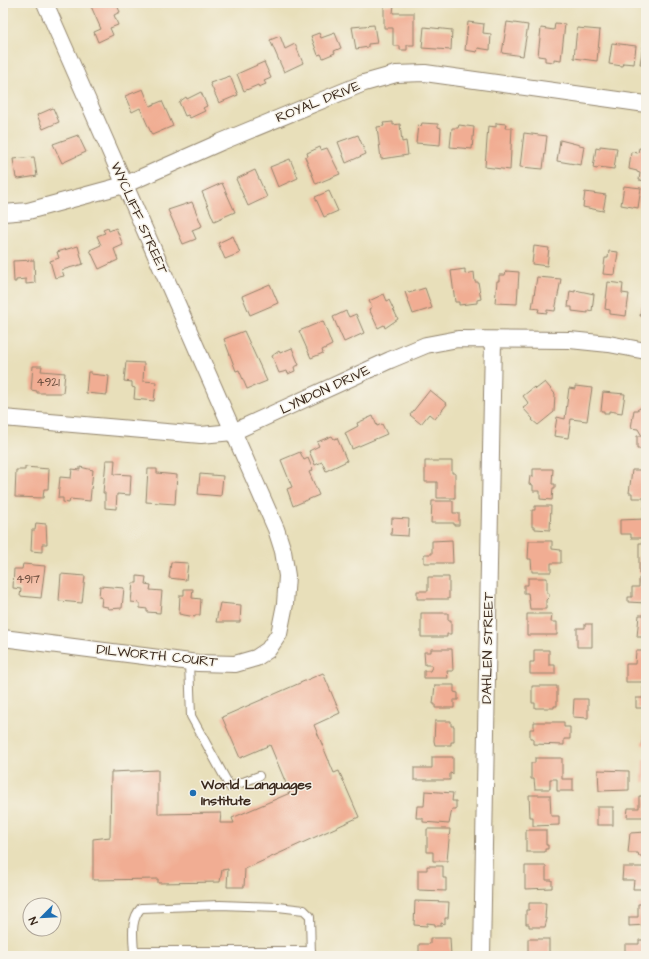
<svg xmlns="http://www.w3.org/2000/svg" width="649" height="959" viewBox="0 0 649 959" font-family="'Architects Daughter',sans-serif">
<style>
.building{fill:#f1ad93}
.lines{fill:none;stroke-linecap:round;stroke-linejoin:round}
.service-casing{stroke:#92846c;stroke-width:10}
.minor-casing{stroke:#92846c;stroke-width:18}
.service{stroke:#fff;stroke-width:8}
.minor{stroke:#fff;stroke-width:16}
.poi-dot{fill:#1f6fb2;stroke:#f7f3e8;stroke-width:1.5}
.labels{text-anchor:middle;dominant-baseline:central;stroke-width:3;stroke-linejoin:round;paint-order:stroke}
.number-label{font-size:12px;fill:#684b3b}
.street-label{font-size:14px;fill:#3b2a1e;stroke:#f7f3e8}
.poi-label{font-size:14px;font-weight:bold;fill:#3b2a1e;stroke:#f7f3e8;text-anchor:start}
</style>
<rect width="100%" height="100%" fill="#f7f3e8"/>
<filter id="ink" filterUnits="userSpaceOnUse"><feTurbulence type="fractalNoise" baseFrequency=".025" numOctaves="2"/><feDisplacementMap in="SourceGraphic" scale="8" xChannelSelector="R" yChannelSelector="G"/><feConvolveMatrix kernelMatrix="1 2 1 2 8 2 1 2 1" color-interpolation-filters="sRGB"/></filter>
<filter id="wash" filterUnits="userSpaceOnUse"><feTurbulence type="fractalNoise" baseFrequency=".012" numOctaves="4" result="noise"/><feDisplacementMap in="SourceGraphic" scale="16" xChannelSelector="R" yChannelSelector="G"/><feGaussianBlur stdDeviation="0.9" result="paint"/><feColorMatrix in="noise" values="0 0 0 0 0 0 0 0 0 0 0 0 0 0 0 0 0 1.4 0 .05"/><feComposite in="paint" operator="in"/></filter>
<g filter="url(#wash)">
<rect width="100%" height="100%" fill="#e8dfba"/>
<g id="blocks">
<g class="building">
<polygon points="93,3 116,3 120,12 114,15 118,25 110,28 113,35 98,42 94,32 101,29 90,4"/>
<polygon points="384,5 394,5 393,13 414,13 414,45 407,45 407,50 400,50 400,46 393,46 393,28 384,28"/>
<polygon points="645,5 646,5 646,25 643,24"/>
<polygon points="468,22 484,24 483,33 491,34 490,50 478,48 477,52 465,50"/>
<polygon points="507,22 528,25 523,56 502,53"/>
<polygon points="555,23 565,24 561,60 554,59 554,62 545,61 545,57 538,56 541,28 554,30"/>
<polygon points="374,25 377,43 368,44 368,47 356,49 352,27"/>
<polygon points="424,27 452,30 451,50 422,48"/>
<polygon points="577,28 600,30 597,61 574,58"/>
<polygon points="319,33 321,38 335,33 341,48 334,51 335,53 323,58 321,54 318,55 311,36"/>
<polygon points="280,36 285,49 295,44 303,63 284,72 270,40"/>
<polygon points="612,43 636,46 634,64 623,63 622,66 609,64"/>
<polygon points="643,47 646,47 646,65 640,64"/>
<polygon points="264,62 271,78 264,81 266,84 259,87 258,85 244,91 237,74"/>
<polygon points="230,76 238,95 219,103 210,83"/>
<polygon points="143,89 150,106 162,101 173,126 152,135 140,108 132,112 125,96"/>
<polygon points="201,92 207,106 203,108 205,111 190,118 188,115 185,116 179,102 186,97 187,99"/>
<polygon points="53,108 59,122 43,129 37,115"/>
<polygon points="393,122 393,125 400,124 402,142 406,141 408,155 381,159 377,127 384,126 383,123"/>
<polygon points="422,123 438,124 438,127 441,128 440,145 416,143 418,125 421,126"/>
<polygon points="496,123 506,124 505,128 512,128 510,170 485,167 488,126 496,127"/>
<polygon points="459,125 474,127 472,149 450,147 452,128 458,128"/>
<polygon points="524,133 547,136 543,169 520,167"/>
<polygon points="78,135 86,152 62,163 53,144"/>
<polygon points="358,135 366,154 346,163 338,142"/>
<polygon points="560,140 584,146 581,165 557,161"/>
<polygon points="600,146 617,148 614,169 598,167 597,169 593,168 596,148 600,149"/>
<polygon points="320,147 321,150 327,148 340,174 316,184 305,157 308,156 307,153"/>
<polygon points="639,148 646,149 646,181 639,180 640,173 637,172 637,171 629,169 631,152 638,153"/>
<polygon points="34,157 37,176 19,179 16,178 13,159"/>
<polygon points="290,159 298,178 278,187 270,167"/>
<polygon points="255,170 267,197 248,206 236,179"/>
<polygon points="222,183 235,212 214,221 202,192"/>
<polygon points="624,186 641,188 638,208 621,205"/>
<polygon points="329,191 338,211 324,217 315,197"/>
<polygon points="585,192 606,195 603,211 583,207"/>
<polygon points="192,202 202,226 192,230 196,239 183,244 168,210"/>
<polygon points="108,228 109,231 116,228 123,245 114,249 118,260 99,269 90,250 101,245 97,236 105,233 103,230"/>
<polygon points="233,236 240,253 225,259 218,243"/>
<polygon points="78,246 83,264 62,270 64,276 55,278 50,261 59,258 57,252"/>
<polygon points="534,246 549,248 547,266 532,264"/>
<polygon points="609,251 618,252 615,275 603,274 605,258 608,258"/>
<polygon points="34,260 35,283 26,284 26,279 16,280 16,282 14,282 13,261"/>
<polygon points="465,269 465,274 474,272 475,282 478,282 481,299 477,300 477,303 459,305 459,302 455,302 451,271"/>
<polygon points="506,271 519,272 517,304 495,303 497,281 499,281 499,275 505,275"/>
<polygon points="537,277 561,279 555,311 547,310 547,313 538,312 539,309 532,308"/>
<polygon points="608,282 623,284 622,293 629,294 626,316 610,314 610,310 605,309"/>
<polygon points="270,284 278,303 250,315 242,296"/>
<polygon points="425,288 432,308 413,314 405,292 408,291 409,293"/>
<polygon points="575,290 594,294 592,311 588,310 588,313 572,311 572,307 568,307 570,291 575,292"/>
<polygon points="644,293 646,293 646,316 640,316"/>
<polygon points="384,294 387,301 389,300 398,319 385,328 384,325 378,328 369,309 372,307 369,301"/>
<polygon points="346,311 349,317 356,314 364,333 344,342 333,317"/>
<polygon points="323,321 332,345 322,350 323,353 311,358 299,331"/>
<polygon points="244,331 267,381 247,389 239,370 236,371 224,339"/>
<polygon points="292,348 299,365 294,367 295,371 288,374 287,371 279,373 272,356 279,351 280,353"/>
<polygon points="126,362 144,363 143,381 156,382 154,401 134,399 135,388 132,387 132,382 124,381"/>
<polygon points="33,366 42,366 41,371 65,373 63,393 37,393 37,391 31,390"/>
<polygon points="88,372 91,372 91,374 109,376 107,395 86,393"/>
<polygon points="545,382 555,394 554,412 538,425 532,420 533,419 523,408 529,404 523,396 534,387 536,389"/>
<polygon points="575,386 592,388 587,421 571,419 568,438 554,436 557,417 565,419 569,388 575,389"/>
<polygon points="430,390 447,404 435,419 429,414 421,424 410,415"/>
<polygon points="603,392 625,394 622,413 609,411 609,413 604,413 604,411 601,411"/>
<polygon points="646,404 646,449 637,449 637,436 642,436 638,429 631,428 634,410 637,410"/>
<polygon points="373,416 377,426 382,424 387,434 352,449 345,433 358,426 357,423"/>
<polygon points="332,436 334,439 337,438 347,461 326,471 322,462 315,465 309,451 319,446 317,442"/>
<polygon points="300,452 304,460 308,458 313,470 309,472 319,495 293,506 287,489 292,487 281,460"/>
<polygon points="106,460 115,460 114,474 131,475 130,495 117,494 116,509 105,508 105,493 103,493"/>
<polygon points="425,461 452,461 452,473 455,473 455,498 437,498 437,482 425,482"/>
<polygon points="25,467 49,469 48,489 44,489 43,498 15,497 16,470 25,470"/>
<polygon points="80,467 93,470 90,501 70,499 69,503 63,502 63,498 58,498 60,477 71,478 72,469 80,470"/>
<polygon points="148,469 157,469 157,473 177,475 175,504 146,502"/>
<polygon points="533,469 553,469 552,484 555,484 555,488 553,488 552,500 540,499 540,491 533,491 533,485 529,484 530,476 533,477"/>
<polygon points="632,470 646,470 646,501 644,501 644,498 632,498 632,493 629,493"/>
<polygon points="200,474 223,476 221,496 198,494"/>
<polygon points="432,501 453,501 453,513 459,513 459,525 454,525 454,523 431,523"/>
<polygon points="535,506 551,506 550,530 535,529 535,527 532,527 532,510 535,510"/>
<polygon points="644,507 646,507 646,538 631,538 631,534 620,534 620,520 644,519"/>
<polygon points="392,518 409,519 408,536 391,535"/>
<polygon points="36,523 46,524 47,544 42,544 42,552 31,551 32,530 35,530"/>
<polygon points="452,540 453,563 424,563 424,554 432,554 432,541"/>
<polygon points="529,541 552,541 552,549 561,550 561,563 551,563 551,572 532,572 531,559 528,559"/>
<polygon points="639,543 646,543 646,573 639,574"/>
<polygon points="171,562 188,563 186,580 169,578"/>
<polygon points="23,564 45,566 41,598 20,596 21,589 13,588 14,569 22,569"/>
<polygon points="61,574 85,576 82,603 59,601"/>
<polygon points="137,576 146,577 145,584 151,585 150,590 162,591 160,613 147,612 147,609 140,608 140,603 131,602 133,583 137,583"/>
<polygon points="428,577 449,577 449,599 417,599 417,591 428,591"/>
<polygon points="528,578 547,578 547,593 549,593 549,597 546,600 546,609 530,609 528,593 524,593 524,585 528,585"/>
<polygon points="639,578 646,578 646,603 628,602 628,597 632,597 632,587 639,587"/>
<polygon points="100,586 124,588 122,608 108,609 108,607 101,606 102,598 99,597"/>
<polygon points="184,589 193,589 192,598 201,599 200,615 195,615 195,617 179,614 180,595 184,595"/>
<polygon points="220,603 241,605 240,622 216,622"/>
<polygon points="421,613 448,613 448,620 451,620 451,634 447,634 447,637 421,637"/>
<polygon points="527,614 552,614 551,622 557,622 557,635 527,635"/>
<polygon points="639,615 646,615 646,637 637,637"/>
<polygon points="585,624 592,624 592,647 577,647 577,628 585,628"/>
<polygon points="431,649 452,649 453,671 447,671 448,678 424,678 424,671 430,671 432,667 431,665 425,665 424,652 431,652"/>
<polygon points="534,650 549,650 549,665 555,665 555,674 530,674 530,662 534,662"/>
<polygon points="636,651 646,651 644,682 626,682 626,664 635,664"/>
<polygon points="323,673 340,713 314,725 334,773 339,771 359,817 245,869 244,887 227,887 228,869 222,870 220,882 158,883 158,879 93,880 93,839 110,837 111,772 158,770 158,814 221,813 220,823 234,823 232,818 290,793 270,745 240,758 222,717"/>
<polygon points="435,685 454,685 454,692 458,693 458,700 454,700 454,708 435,708 435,704 433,704"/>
<polygon points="532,686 557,686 557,706 554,706 554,708 535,708 535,703 532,703"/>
<polygon points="643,687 646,687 646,712 643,712 643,708 636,708 636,698 643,698"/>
<polygon points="574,699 588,699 588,718 573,717"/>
<polygon points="435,721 451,721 451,726 454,726 454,742 451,742 451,745 435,745 434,741"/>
<polygon points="534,722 564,722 564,727 570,727 570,739 564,739 564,745 533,744 533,738 530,738 530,729 534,729"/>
<polygon points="643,724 646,724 646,745 642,745 642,741 644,741"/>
<polygon points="432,757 453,757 453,774 450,773 450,780 414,780 414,768 432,768"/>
<polygon points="535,758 562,758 562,779 573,779 573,791 557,791 557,779 550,779 550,789 535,789 534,779 531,779 531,763 535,763"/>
<polygon points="643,759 646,759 646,782 643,782 642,778"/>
<polygon points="598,770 629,771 629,790 599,791"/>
<polygon points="425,791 453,793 452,801 456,801 456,809 452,809 449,824 423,822 423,818 416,818 417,806 424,806"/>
<polygon points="529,795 550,795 551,816 559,816 559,825 533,826 533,817 530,817"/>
<polygon points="639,796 646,796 646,817 627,817 628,808 639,808"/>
<rect x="597" y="807" width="16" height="18"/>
<polygon points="427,829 450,829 447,861 433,861 433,852 427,852"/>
<polygon points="526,830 546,830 546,845 548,845 548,849 545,849 545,852 526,852"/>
<polygon points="646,832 646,856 639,856 638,853 628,853 630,833"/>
<polygon points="427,866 443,866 443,878 446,878 446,891 418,890 418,870 427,870"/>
<polygon points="525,866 546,866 546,880 552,880 552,888 525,889"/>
<polygon points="623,867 646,867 646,889 633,889 634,880 622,880"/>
<polygon points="415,901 449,902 448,918 445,918 445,924 441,923 441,926 435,926 435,924 427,923 427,926 414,925"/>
<polygon points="529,903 546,903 545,919 547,919 545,927 529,927 529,924 526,924 526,910 529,910"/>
<polygon points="638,904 646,904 646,925 629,926 629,917 638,917"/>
<polygon points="430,938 450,938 451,956 419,956 419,944 430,944"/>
<rect x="528" y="939" width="21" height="17"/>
<polygon points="639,940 646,940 646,956 625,956 625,944 639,944"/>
</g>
</g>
</g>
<g filter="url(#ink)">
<use href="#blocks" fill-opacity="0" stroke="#92846c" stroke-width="1"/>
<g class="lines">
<defs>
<g id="service">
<polyline points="189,662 191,716 230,787 259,776"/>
<polyline points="134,951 311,951"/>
<path d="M 134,956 C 134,940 129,921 141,908 L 220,905 L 278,907 L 304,910 L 310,916 L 311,956"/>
</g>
<g id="minor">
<polyline points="3,213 28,211 124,185 221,142 364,83 396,74 425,73 646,104"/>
<polyline points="3,418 201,435 233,432 390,360 426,345 458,339 570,340 609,344 646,351"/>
<polyline points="3,638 198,663 235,664 256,658 268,650 279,634 285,604 287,576 283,551 276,529 45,3"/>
<polyline points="482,956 493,340"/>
</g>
</defs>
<use href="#service" class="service-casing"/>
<use href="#minor" class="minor-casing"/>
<use href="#service" class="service"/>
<use href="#minor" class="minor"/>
</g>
</g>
<circle class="poi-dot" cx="193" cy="793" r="4"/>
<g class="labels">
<g class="number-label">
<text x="48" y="382">4921</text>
<text x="28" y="579">4917</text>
</g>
<g class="street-label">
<text transform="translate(318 102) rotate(-22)">ROYAL DRIVE</text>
<text transform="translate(139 218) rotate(66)">WYCLIFF STREET</text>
<text transform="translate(325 390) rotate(-25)">LYNDON DRIVE</text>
<text transform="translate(488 648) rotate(-89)">DAHLEN STREET</text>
<text transform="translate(157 656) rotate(6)">DILWORTH COURT</text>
</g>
<g class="poi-label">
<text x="201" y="785">World Languages<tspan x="201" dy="16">Institute</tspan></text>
</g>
</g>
<rect width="649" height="959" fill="none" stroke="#f7f3e8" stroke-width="16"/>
<g transform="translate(42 917) rotate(246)"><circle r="19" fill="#f7f3e8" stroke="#aca397"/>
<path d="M0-3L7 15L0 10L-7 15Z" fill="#1f6fb2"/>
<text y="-6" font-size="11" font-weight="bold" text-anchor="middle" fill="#3b2a1e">N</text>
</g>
</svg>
